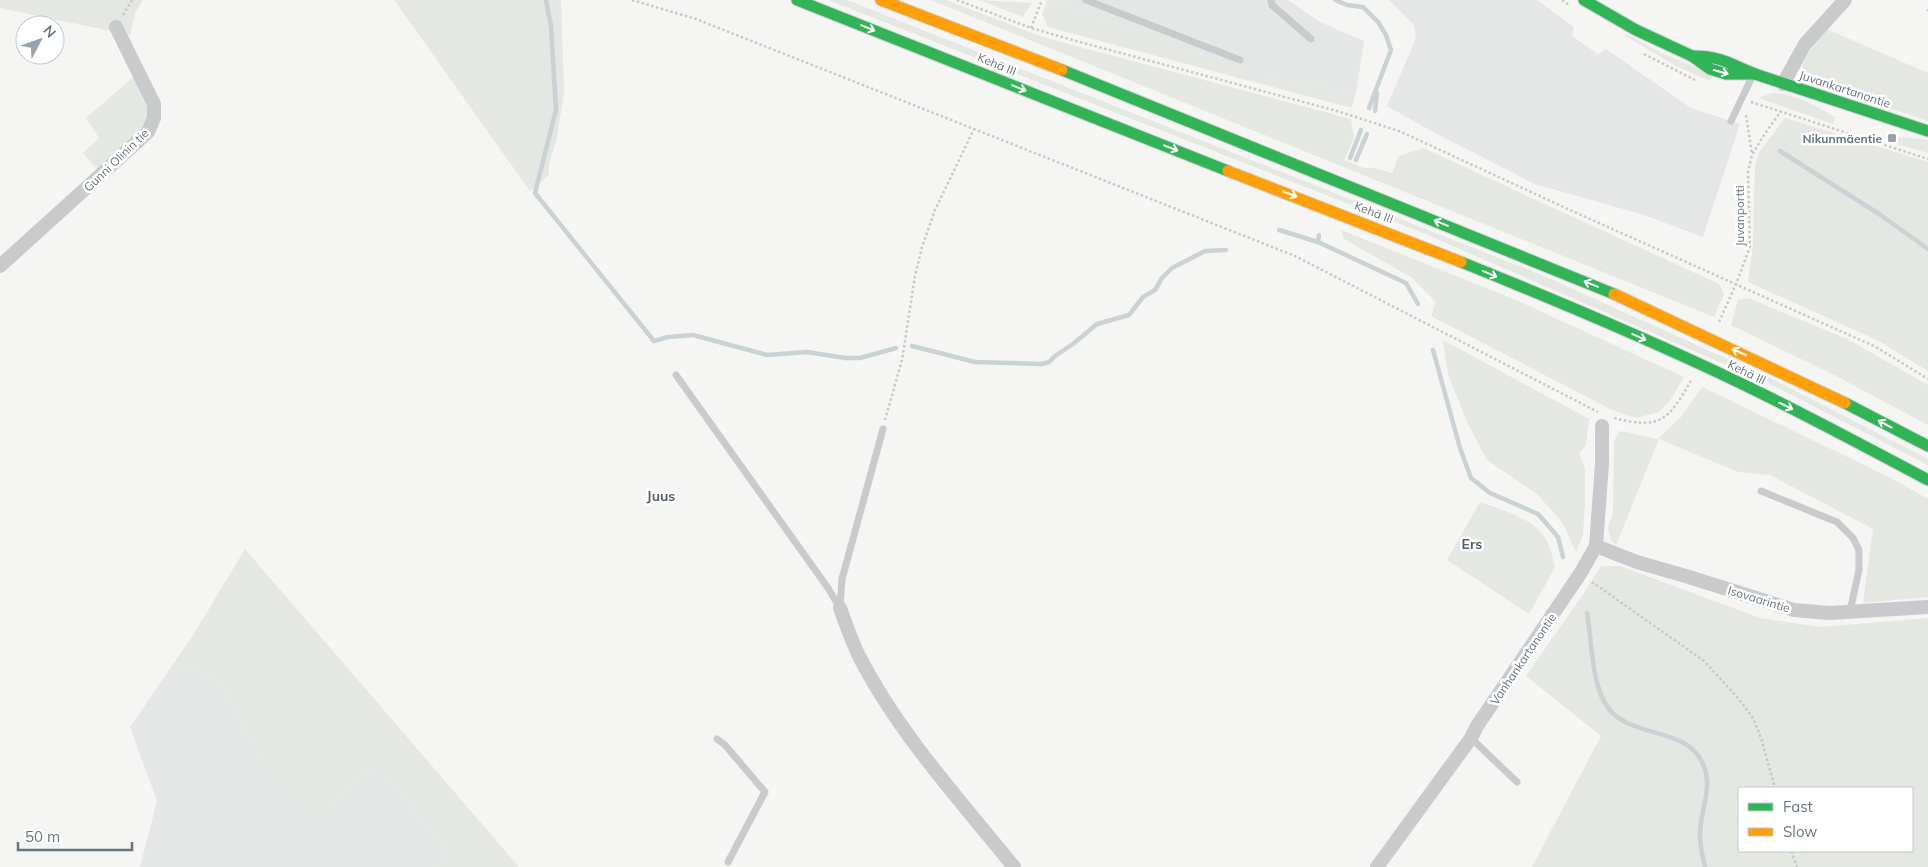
<svg xmlns="http://www.w3.org/2000/svg" width="1928" height="867" viewBox="0 0 1928 867" font-family="Mulish,sans-serif">
<style>
.built{fill:#e5e6e6}
.green{fill:#e4e7e2;fill-rule:evenodd}
.lines{fill:none;stroke-linecap:round;stroke-linejoin:round}
.stream{stroke:#cad2d4;stroke-width:4.5}
.fast-casing{stroke:#d1d2d3;stroke-width:13}
.slow-casing{stroke:#d1d2d3;stroke-width:13}
.path{stroke:#c7c8c8;stroke-width:2.5;stroke-dasharray:2.5 2.5;stroke-linecap:butt}
.lane{stroke:#c9cacb;stroke-width:7}
.street{stroke:#c9cacb;stroke-width:14}
.fast{stroke:#30b455;stroke-width:11}
.slow{stroke:#ff9f0a;stroke-width:11}
.oneway{stroke:#fff}
.poi-dot{fill:#98a2aa;stroke:#fff;stroke-width:2}
.labels{text-anchor:middle;dominant-baseline:central;stroke-width:5;stroke-linejoin:round;paint-order:stroke}
.street-label{font-size:12px;fill:#667682;stroke:#fff}
.poi-label{font-size:12px;font-weight:bold;fill:#667682;stroke:#fff;text-anchor:end}
.neighbourhood-label{font-size:14px;font-weight:bold;fill:#535f68;stroke:#fff}
</style>
<rect width="100%" height="100%" fill="#f5f5f3"/>
<g class="built">
<polygon points="1044,0 1288,0 1320,22 1364,41 1356,93 1273,79 1062,4"/>
<polygon points="1389,0 1537,0 1574,27 1572,36 1598,54 1606,49 1691,108 1740,124 1703,237 1644,215 1535,184 1435,133 1387,106 1416,38 1414,25"/>
<polygon points="182,667 202,671 226,691 263,764 330,811 349,786 369,771 390,781 449,853 436,867 140,867 157,801 130,727 167,673"/>
</g>
<g class="green">
<polygon points="0,0 143,0 135,13 130,35 0,8"/>
<polygon points="394,0 561,0 564,91 557,138 549,165 549,175 530,191"/>
<polygon points="828,0 847,0 1544,276 1776,381 1928,459 1928,465 1770,384 1423,233"/>
<polygon points="931,0 946,0 1040,36 1072,45 1351,119 1354,138 1344,160 1364,168 1375,168 1392,173 1399,156 1423,148 1719,284 1724,294 1714,317"/>
<polygon points="979,0 1032,3 1023,17"/>
<polygon points="1047,1 1062,4 1273,79 1356,93 1352,107 1344,106 1048,27 1042,14"/>
<polygon points="1824,28 1928,73 1928,121 1808,81 1802,70 1804,61"/>
<polygon points="1622,34 1630,36 1661,53 1713,74 1712,79 1708,80 1676,66"/>
<path d="M 136,75 C 140,85 145,94 148,104 C 156,129 114,155 97,169 L 83,153 L 99,138 L 86,118 Z"/>
<path d="M 1772,93 C 1795,93 1815,106 1835,117 L 1833,124 L 1759,98 Z"/>
<polygon points="1785,118 1928,162 1928,371 1879,341 1748,282 1753,245 1755,167 1758,154"/>
<polygon points="1898,137 1928,140 1928,153 1899,145 1896,142"/>
<polygon points="1341,230 1516,300 1684,377 1671,399 1659,412 1636,418 1612,410 1431,316 1436,302 1411,277 1344,239"/>
<polygon points="1748,298 1847,339 1928,385 1928,425 1836,376 1731,325 1738,300"/>
<polygon points="1443,340 1589,419 1586,445 1579,453 1585,468 1585,503 1583,535 1576,552 1562,522 1537,494 1487,460 1467,422 1448,374"/>
<polygon points="1702,387 1889,477 1928,499 1928,597 1863,603 1873,529 1770,475 1738,472 1659,439 1616,545 1611,540 1608,528 1613,513 1614,441 1620,431 1658,439 1681,417"/>
<path d="M 1480,502 C 1501,510 1535,518 1547,541 C 1551,549 1553,558 1555,567 L 1529,614 L 1447,560 Z"/>
<polygon points="245,549 519,867 436,867 449,853 390,781 369,771 349,786 330,811 299,806 263,764 226,691 202,671 182,667 167,673 192,637"/>
<path d="M 1601,566 L 1620,566 L 1760,618 L 1820,627 L 1928,618 L 1928,867 L 1532,867 L 1601,736 L 1526,676 L 1586,590 ZM 1739,788 L 1912,788 L 1912,851 L 1739,851 Z"/>
</g>
<g class="lines">
<g class="stream">
<polyline points="546,0 551,26 556,110 535,193 654,341 668,337 693,335 767,355 807,352 845,358 860,358 896,348"/>
<polyline points="1335,0 1347,5 1363,7 1378,22 1386,35 1391,50 1369,108"/>
<polyline points="1375,111 1377,93"/>
<polyline points="1780,151 1879,214 1928,249"/>
<polyline points="1350,158 1361,130"/>
<polyline points="1356,160 1367,134"/>
<polyline points="1279,230 1318,242"/>
<polyline points="1319,235 1318,242 1406,283 1418,304"/>
<polyline points="912,346 975,362 1042,364 1049,362 1055,356 1073,344 1097,324 1129,315 1143,297 1155,290 1162,278 1172,268 1205,251 1226,250"/>
<polyline points="1433,350 1460,448 1471,478 1490,493 1538,514 1558,537 1563,557"/>
<path d="M 1587,613 C 1592,640 1591,687 1609,709 C 1632,738 1685,727 1702,762 C 1715,787 1699,811 1700,837 C 1700,847 1703,857 1705,867"/>
</g>
<defs>
<g id="fast">
<polyline points="797,0 1228,171"/>
<polyline points="1584,0 1636,30 1692,56 1710,69 1726,74 1754,74"/>
<path d="M 1692,56 C 1727,56 1734,68 1764,77 C 1819,95 1873,113 1928,131"/>
<polyline points="1062,70 1614,294"/>
<path d="M 1461,262 C 1553,299 1646,338 1736,381 C 1801,412 1864,446 1928,480"/>
<polyline points="1845,403 1928,446"/>
</g>
<g id="slow">
<polyline points="881,0 1062,70"/>
<polyline points="1228,171 1461,262"/>
<polyline points="1614,294 1845,403"/>
</g>
</defs>
<use href="#fast" class="fast-casing"/>
<use href="#slow" class="slow-casing"/>
<g class="path">
<polyline points="632,0 696,19 1295,256 1598,412"/>
<polyline points="957,0 1031,28 1076,41 1337,111 1399,131 1570,210 1876,347 1928,379"/>
<polyline points="1562,0 1569,5"/>
<polyline points="1927,11 1928,10"/>
<polyline points="123,15 132,0"/>
<polyline points="1031,28 1042,0"/>
<polyline points="1644,54 1695,80"/>
<polyline points="1751,102 1928,159"/>
<polyline points="1746,115 1752,154"/>
<polyline points="1719,322 1736,284 1750,247 1748,172 1752,155 1762,138 1781,111"/>
<path d="M 1614,418 C 1661,430 1668,420 1691,381"/>
<polyline points="885,420 902,360 915,276 922,247 935,210 974,129"/>
<polyline points="1592,582 1704,661 1738,698 1753,718 1761,738 1775,788"/>
<polyline points="1791,851 1797,867"/>
</g>
<g class="lane">
<polyline points="1086,0 1240,60"/>
<polyline points="1271,0 1272,5 1311,39"/>
<polyline points="1731,121 1752,77"/>
<polyline points="676,375 828,588 840,608"/>
<polyline points="1761,491 1837,522 1853,538 1859,550 1859,570 1850,611"/>
<polyline points="840,608 842,579 883,429"/>
<polyline points="1471,738 1517,782"/>
<polyline points="717,739 725,745 765,792 728,862"/>
</g>
<g class="street">
<polyline points="1783,84 1805,44 1845,0"/>
<polyline points="0,266 148,132 154,118 154,104 116,27"/>
<polyline points="1596,546 1637,562 1689,577 1794,610 1829,613 1928,607"/>
<path d="M 840,608 C 846,625 852,642 860,658 C 900,735 960,800 1014,867"/>
<polyline points="1377,867 1471,738 1477,726 1580,574 1596,546 1602,464 1602,426"/>
</g>
<use href="#fast" class="fast"/>
<use href="#slow" class="slow"/>
</g>
<defs><path id="oneway-shaft" d="M-6 0H5M1.5-3L5.5 0L1.5 3" fill="none" stroke-width="1.6" stroke-linecap="round" stroke-linejoin="round" transform="scale(1.25)"/></defs>
<g class="oneway">
<use href="#oneway-shaft" transform="translate(868 28) rotate(22)"/>
<use href="#oneway-shaft" transform="translate(1721 72) rotate(16)"/>
<use href="#oneway-shaft" transform="translate(1019 88) rotate(22)"/>
<use href="#oneway-shaft" transform="translate(1171 148) rotate(21)"/>
<use href="#oneway-shaft" transform="translate(1290 194) rotate(21)"/>
<use href="#oneway-shaft" transform="translate(1441 223) rotate(-158)"/>
<use href="#oneway-shaft" transform="translate(1490 274) rotate(23)"/>
<use href="#oneway-shaft" transform="translate(1591 284) rotate(-158)"/>
<use href="#oneway-shaft" transform="translate(1639 337) rotate(24)"/>
<use href="#oneway-shaft" transform="translate(1739 352) rotate(-155)"/>
<use href="#oneway-shaft" transform="translate(1786 406) rotate(26)"/>
<use href="#oneway-shaft" transform="translate(1885 424) rotate(-152)"/>
</g>
<rect class="poi-dot" x="1887" y="133" width="10" height="10" rx="2.5"/>
<g class="labels">
<g class="street-label">
<text transform="translate(997 64) rotate(22)">Kehä III</text>
<text transform="translate(1845 89) rotate(18)">Juvankartanontie</text>
<text transform="translate(116 160) rotate(-44)">Gunni Olinin tie</text>
<text transform="translate(1374 212) rotate(21)">Kehä III</text>
<text transform="translate(1739 216) rotate(-90)">Juvanportti</text>
<text transform="translate(1747 372) rotate(26)">Kehä III</text>
<text transform="translate(1759 599) rotate(17)">Isovaarintie</text>
<text transform="translate(1523 659) rotate(-56)">Vanhankartanontie</text>
</g>
<g class="poi-label">
<text x="1882" y="138">Nikunmäentie</text>
</g>
<g class="neighbourhood-label">
<text x="661" y="496">Juus</text>
<text x="1472" y="544">Ers</text>
</g>
</g>
<rect x="1738" y="787" width="175" height="65" fill="#ffffff" stroke="#c2c8cd"/>
<rect x="1748" y="803" width="25" height="8" fill="#30b455" stroke="#c2c8cd"/>
<text x="1783" y="812" font-size="15" fill="#667682">Fast</text>
<rect x="1748" y="828" width="25" height="8" fill="#ff9f0a" stroke="#c2c8cd"/>
<text x="1783" y="837" font-size="15" fill="#667682">Slow</text>
<g transform="translate(40 40) rotate(49)"><circle r="24" fill="#ffffff" stroke="#c2c8cd"/>
<path d="M0-4L9 19L0 12L-9 19Z" fill="#98a2aa"/>
<text y="-8" font-size="14" font-weight="bold" text-anchor="middle" fill="#667682">N</text>
</g>
<path d="M18 842v8h114v-8" fill="none" stroke="#667682" stroke-width="2.5"/>
<text x="25" y="842" font-size="15" fill="#667682" stroke="#ffffff" stroke-width="4" paint-order="stroke">50 m</text>
</svg>
